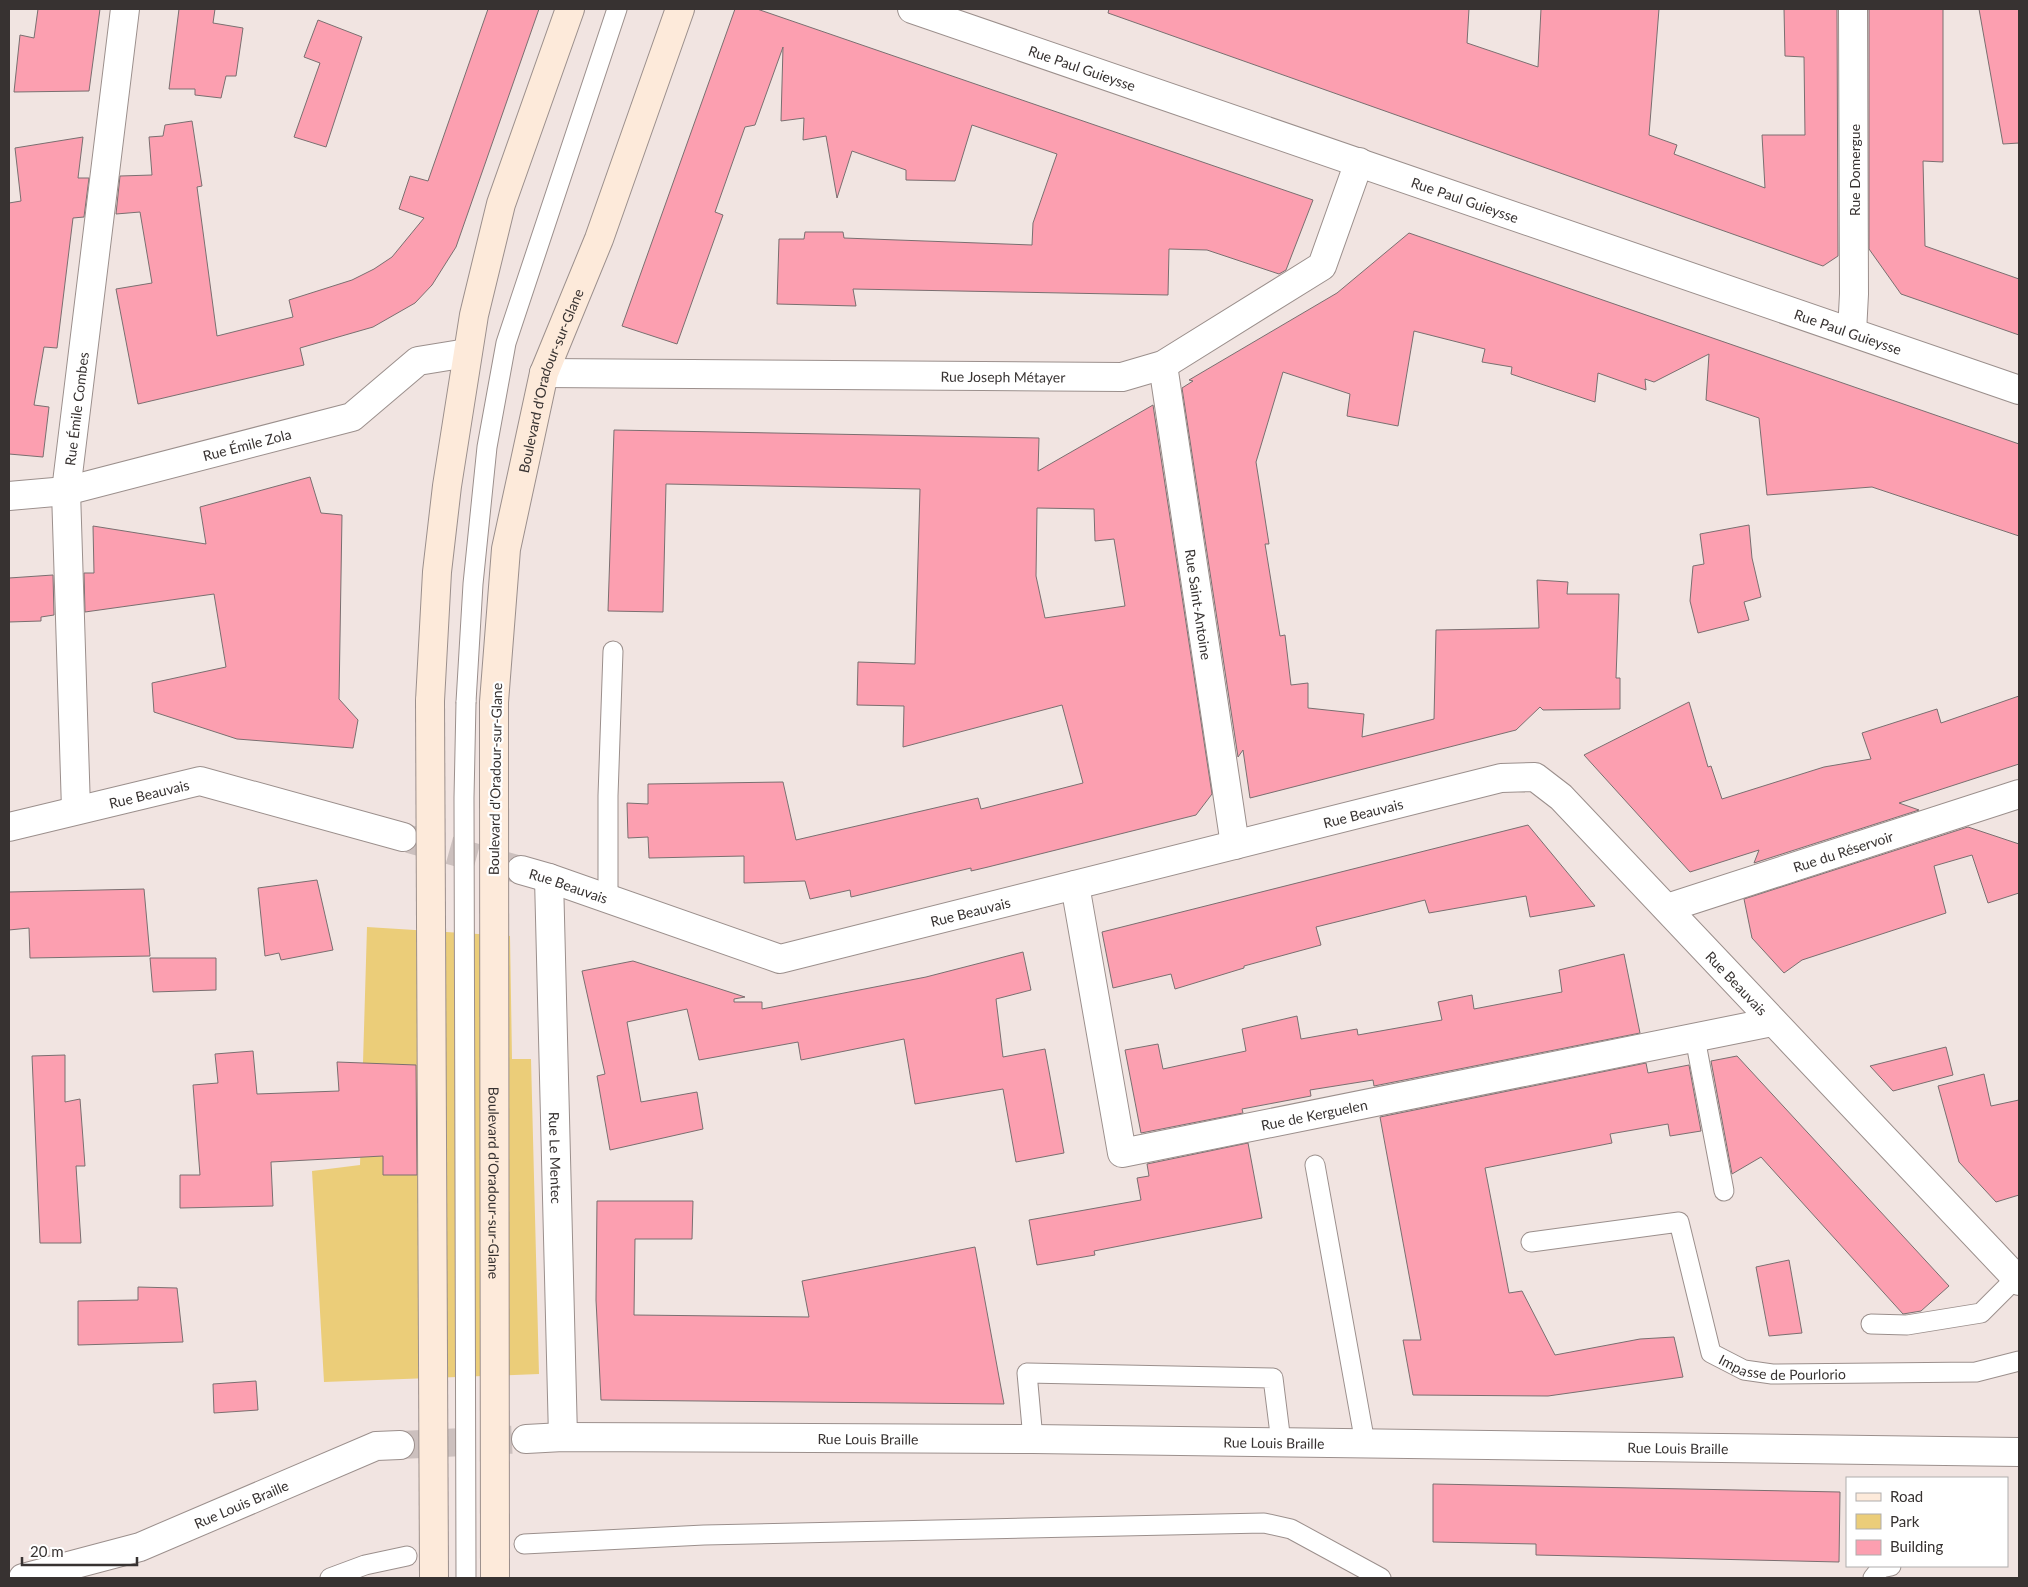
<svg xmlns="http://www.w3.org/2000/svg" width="2028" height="1587" viewBox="0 0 2028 1587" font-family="Lato,sans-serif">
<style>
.green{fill:#ebcd79}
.building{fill:#fc9fb0;stroke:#7a6f70;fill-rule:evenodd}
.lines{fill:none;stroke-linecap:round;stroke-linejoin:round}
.street-tunnel{stroke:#ccc0be;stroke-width:28;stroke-dasharray:28 14;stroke-linecap:butt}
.lane-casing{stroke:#9b8f8c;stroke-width:21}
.street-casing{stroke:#9b8f8c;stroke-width:30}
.secondary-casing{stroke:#9b8f8c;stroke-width:30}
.lane{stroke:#fff;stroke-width:19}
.street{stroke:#fff;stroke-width:28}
.secondary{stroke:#fdeada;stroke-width:28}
.lane-bridge-casing{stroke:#9b8f8c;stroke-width:21;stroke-linecap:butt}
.secondary-bridge-casing{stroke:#9b8f8c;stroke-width:30;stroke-linecap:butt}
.lane-bridge{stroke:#fff;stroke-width:19}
.secondary-bridge{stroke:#fdeada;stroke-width:28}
.labels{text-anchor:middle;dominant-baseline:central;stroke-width:4.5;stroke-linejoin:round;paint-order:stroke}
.street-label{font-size:14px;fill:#373231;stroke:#fff}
</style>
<rect width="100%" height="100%" fill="#f1e4e1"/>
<polygon class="green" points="367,927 510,936 512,1059 531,1059 539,1374 324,1382 312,1171 360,1165"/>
<g class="building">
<polygon points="38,9 100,9 89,91 14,92 20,35 34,38"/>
<polygon points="179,9 215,9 213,23 243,28 236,76 226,76 221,98 195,95 195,89 169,89"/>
<polygon points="488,9 539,9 456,247 432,285 415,303 373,327 300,348 304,365 138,404 116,289 152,283 140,212 116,214 120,176 152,175 149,137 163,136 165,125 192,121 202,186 197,187 217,336 293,317 289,300 352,280 374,269 392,257 424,218 399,209 410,176 428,181"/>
<polygon points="735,9 757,9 1313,200 1286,270 1279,274 1207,250 1169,249 1168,295 853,289 856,306 777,304 779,239 804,239 805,232 843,232 844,238 1032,245 1033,223 1057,154 972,125 955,181 906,180 906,170 852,151 837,198 826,136 803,140 804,118 781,121 783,47 755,125 745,127 715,212 723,215 677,344 622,326"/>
<polygon points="1109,9 1469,9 1467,43 1538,67 1541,9 1659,9 1649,135 1677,145 1674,154 1765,188 1762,135 1805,135 1804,57 1785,56 1784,9 1837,9 1838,256 1823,266 1108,13"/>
<polygon points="1869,9 1943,9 1943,162 1923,161 1925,246 2019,279 2019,335 1901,294 1869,249"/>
<polygon points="1979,9 2019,9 2019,143 2003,144"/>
<polygon points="318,20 362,37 326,147 294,137 320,63 304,57"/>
<polygon points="83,137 78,178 89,178 84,217 73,218 57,348 44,347 34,405 49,407 43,457 9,454 9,203 21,201 15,148"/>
<polygon points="1409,233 2019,444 2019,536 1872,487 1767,495 1759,418 1706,400 1709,354 1654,382 1645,379 1646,390 1598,373 1595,402 1511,374 1512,367 1482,362 1485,349 1414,331 1398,426 1347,416 1350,394 1283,372 1256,462 1269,544 1265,544 1280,636 1285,635 1291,685 1308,683 1308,708 1364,714 1362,737 1434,719 1436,630 1539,628 1537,580 1568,582 1567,594 1619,594 1616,678 1620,678 1620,709 1543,710 1540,707 1516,730 1250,798 1243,750 1238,757 1182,388 1193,381 1189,380 1337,293"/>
<path d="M 1153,405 L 1212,794 L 1196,815 L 988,867 L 971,871 L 971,868 L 851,897 L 850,890 L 810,899 L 805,881 L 744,883 L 744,856 L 649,858 L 648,837 L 628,838 L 627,803 L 648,804 L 648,784 L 783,782 L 796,840 L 978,798 L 981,809 L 1083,783 L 1062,705 L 903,747 L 904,706 L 857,705 L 858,662 L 915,664 L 920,489 L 666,484 L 663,612 L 608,611 L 614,430 L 1039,438 L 1038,471 ZM 1037,508 L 1094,509 L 1095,541 L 1114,539 L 1125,606 L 1045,618 L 1036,576 Z"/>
<polygon points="310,477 321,513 342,515 339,699 358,720 353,748 237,739 154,712 152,683 226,667 214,594 85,612 84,573 94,573 93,526 206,544 200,507"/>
<polygon points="1749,525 1752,558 1761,597 1744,602 1749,620 1698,633 1690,601 1693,566 1704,564 1700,534"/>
<polygon points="53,575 54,615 41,617 41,621 9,622 9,578"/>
<polygon points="2019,696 2019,764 1899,803 1919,810 1754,863 1759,850 1690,872 1584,755 1689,702 1708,767 1711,766 1722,799 1824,767 1871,759 1862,733 1937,709 1941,723"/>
<polygon points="1528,825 1595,906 1530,917 1526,896 1429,913 1425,900 1316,927 1321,945 1244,966 1244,968 1175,989 1171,974 1113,988 1102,932"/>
<polygon points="1968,827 2019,844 2019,893 1988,903 1972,855 1934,866 1946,913 1802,960 1784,973 1752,938 1744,899"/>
<polygon points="317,880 333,950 281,960 279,953 265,956 258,888"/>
<polygon points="144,889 150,956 30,958 29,928 9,930 9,892"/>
<polygon points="1023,952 1031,990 996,999 1003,1057 1045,1049 1064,1153 1016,1162 1003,1089 915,1104 904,1039 801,1060 798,1042 699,1060 687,1009 627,1022 641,1102 697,1092 703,1129 610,1150 597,1076 605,1074 582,971 633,961 745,997 734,999 734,1002 762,1002 762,1009 926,977"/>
<polygon points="1624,954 1640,1033 1374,1086 1373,1080 1310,1090 1311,1096 1242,1109 1243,1113 1141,1133 1125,1050 1158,1044 1163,1069 1246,1051 1242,1029 1297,1016 1301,1039 1357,1029 1358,1035 1442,1020 1438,1002 1472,995 1474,1009 1562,992 1559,970"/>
<polygon points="150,958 216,958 216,990 153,992"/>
<polygon points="1946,1047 1953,1075 1893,1091 1870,1066"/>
<polygon points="253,1051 257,1094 339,1091 337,1062 416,1065 417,1175 383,1175 383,1156 271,1162 273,1206 180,1208 180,1175 200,1175 193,1085 218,1083 215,1054"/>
<polygon points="65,1055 65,1102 80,1099 85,1166 76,1166 81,1243 40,1243 32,1056"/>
<polygon points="1737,1056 1949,1286 1921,1311 1903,1314 1761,1157 1732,1174 1711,1061"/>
<polygon points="1646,1063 1648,1073 1689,1065 1701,1131 1670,1136 1668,1124 1610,1134 1612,1143 1485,1168 1509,1293 1522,1291 1555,1355 1640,1339 1674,1337 1683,1377 1548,1396 1413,1395 1403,1340 1421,1340 1380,1117"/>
<polygon points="1984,1074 1991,1106 2019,1100 2019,1195 1996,1202 1959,1162 1938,1086"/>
<polygon points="1248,1143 1262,1218 1094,1251 1095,1255 1037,1265 1029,1220 1141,1200 1137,1178 1149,1176 1147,1164"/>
<polygon points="597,1201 693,1201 692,1239 635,1239 634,1315 809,1317 802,1281 975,1247 1004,1404 601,1400 596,1300"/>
<polygon points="1789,1260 1802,1333 1769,1336 1756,1267"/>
<polygon points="138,1287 177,1288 183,1342 78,1345 78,1301 138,1300"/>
<polygon points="256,1381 258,1410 214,1413 213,1384"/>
<polygon points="1433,1484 1840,1492 1839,1562 1536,1555 1536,1544 1433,1542"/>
</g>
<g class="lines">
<g class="street-tunnel">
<polyline points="409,839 517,869"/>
<polyline points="400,1445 526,1439"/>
</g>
<defs>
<g id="lane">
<polyline points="466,702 473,584 487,447 506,343 617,9"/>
<polyline points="608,899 608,796 613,651"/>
<polyline points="1695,1038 1724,1191"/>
<polyline points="1315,1165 1365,1443"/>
<path id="s1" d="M 1531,1242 L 1679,1222 L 1711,1353 L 1744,1370 L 1772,1374 L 1976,1372 L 2019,1361"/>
<polyline points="1871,1324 1907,1325 1981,1313 2016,1278"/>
<polyline points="1033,1439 1027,1373 1273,1378 1281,1442"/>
<polyline points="524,1544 704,1535 1264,1523 1291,1529 1381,1578"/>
<polyline points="330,1578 365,1565 407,1556"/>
<polyline points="1873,1578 1881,1568 1891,1566"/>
</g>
<g id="street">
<path id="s2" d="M 912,9 L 2019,390"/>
<polyline points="1852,332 1854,294 1853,9"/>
<path id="s3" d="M 1163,365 L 1235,845"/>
<path id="s4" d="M 544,373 L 1122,377 L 1163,365 L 1322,266 L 1359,162"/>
<path id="s5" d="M 9,496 L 66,491 L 352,417 L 418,361 L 467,353"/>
<path id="s6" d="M 76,809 L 66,491 L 125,9"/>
<path id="s7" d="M 9,827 L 200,781 L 403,837"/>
<path id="s8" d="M 521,870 L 549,878 L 780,959 L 1501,778 L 1535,777 L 1561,797 L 2019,1281"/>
<path id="s9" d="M 549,878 L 563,1437"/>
<path id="s10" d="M 1075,885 L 1122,1153 L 1772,1022"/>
<path id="s11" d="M 1667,908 L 2019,794"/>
<path id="s12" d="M 526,1439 L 563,1437 L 1033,1439 L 2019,1452"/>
<path id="s13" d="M 23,1578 L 140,1547 L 376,1446 L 400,1445"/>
</g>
<g id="secondary">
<polyline points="430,701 437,572 447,486 474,315 501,204 570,9"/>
<path id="s14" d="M 494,782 L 494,702 L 506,549 L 544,373 L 599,239 L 680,9"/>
</g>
</defs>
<use href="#lane" class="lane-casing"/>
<use href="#street" class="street-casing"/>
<use href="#secondary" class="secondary-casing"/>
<use href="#lane" class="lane"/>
<use href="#street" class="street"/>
<use href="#secondary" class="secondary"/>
<defs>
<polyline id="lane-bridge" points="466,702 464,798 466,1578"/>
<g id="secondary-bridge">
<polyline points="430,701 434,1578"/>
<path id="s15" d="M 494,782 L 495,1578"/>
</g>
</defs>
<use href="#lane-bridge" class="lane-bridge-casing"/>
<use href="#secondary-bridge" class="secondary-bridge-casing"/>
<use href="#lane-bridge" class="lane-bridge"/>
<use href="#secondary-bridge" class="secondary-bridge"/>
</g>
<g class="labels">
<g class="street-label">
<text stroke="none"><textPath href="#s2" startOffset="180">Rue Paul Guieysse</textPath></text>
<text transform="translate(1854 170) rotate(-90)">Rue Domergue</text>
<text stroke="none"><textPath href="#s2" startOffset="585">Rue Paul Guieysse</textPath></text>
<text stroke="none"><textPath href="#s2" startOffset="990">Rue Paul Guieysse</textPath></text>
<text stroke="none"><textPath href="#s4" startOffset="459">Rue Joseph Métayer</textPath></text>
<text stroke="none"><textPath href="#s14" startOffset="408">Boulevard d'Oradour-sur-Glane</textPath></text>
<text stroke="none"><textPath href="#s6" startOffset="401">Rue Émile Combes</textPath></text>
<text stroke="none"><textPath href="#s5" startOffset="244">Rue Émile Zola</textPath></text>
<text stroke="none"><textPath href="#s3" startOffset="242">Rue Saint-Antoine</textPath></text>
<text transform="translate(495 779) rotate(-89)">Boulevard d'Oradour-sur-Glane</text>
<text stroke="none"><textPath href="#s7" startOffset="144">Rue Beauvais</textPath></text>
<text stroke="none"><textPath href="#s8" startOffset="875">Rue Beauvais</textPath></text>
<text stroke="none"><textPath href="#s11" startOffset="185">Rue du Réservoir</textPath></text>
<text stroke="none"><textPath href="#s8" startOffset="50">Rue Beauvais</textPath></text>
<text stroke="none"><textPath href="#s8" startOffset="470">Rue Beauvais</textPath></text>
<text stroke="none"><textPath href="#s8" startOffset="1340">Rue Beauvais</textPath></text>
<text stroke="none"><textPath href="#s10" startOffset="468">Rue de Kerguelen</textPath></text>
<text stroke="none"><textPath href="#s9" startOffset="280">Rue Le Mentec</textPath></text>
<text stroke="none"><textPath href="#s15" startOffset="401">Boulevard d'Oradour-sur-Glane</textPath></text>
<text stroke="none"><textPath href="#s1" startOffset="359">Impasse de Pourlorio</textPath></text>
<text stroke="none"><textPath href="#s12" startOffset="342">Rue Louis Braille</textPath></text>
<text stroke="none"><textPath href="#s12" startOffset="748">Rue Louis Braille</textPath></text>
<text stroke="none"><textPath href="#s12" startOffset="1152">Rue Louis Braille</textPath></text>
<text stroke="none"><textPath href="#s13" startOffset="231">Rue Louis Braille</textPath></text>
</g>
</g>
<rect width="2028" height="1587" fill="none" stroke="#373231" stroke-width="20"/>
<rect x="1846" y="1477" width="162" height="90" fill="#ffffff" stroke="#afadad"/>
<rect x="1856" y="1493" width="25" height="8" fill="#fdeada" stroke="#afadad"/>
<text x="1890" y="1502" font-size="15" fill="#373231">Road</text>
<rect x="1856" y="1514" width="25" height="15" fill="#ebcd79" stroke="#afadad"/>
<text x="1890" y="1527" font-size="15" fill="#373231">Park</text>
<rect x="1856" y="1540" width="25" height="15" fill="#fc9fb0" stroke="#afadad"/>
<text x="1890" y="1552" font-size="15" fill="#373231">Building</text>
<path d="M22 1557v8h115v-8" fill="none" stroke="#373231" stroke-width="2.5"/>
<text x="30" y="1557" font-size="15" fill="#373231" stroke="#ffffff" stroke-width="4" paint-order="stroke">20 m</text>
</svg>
